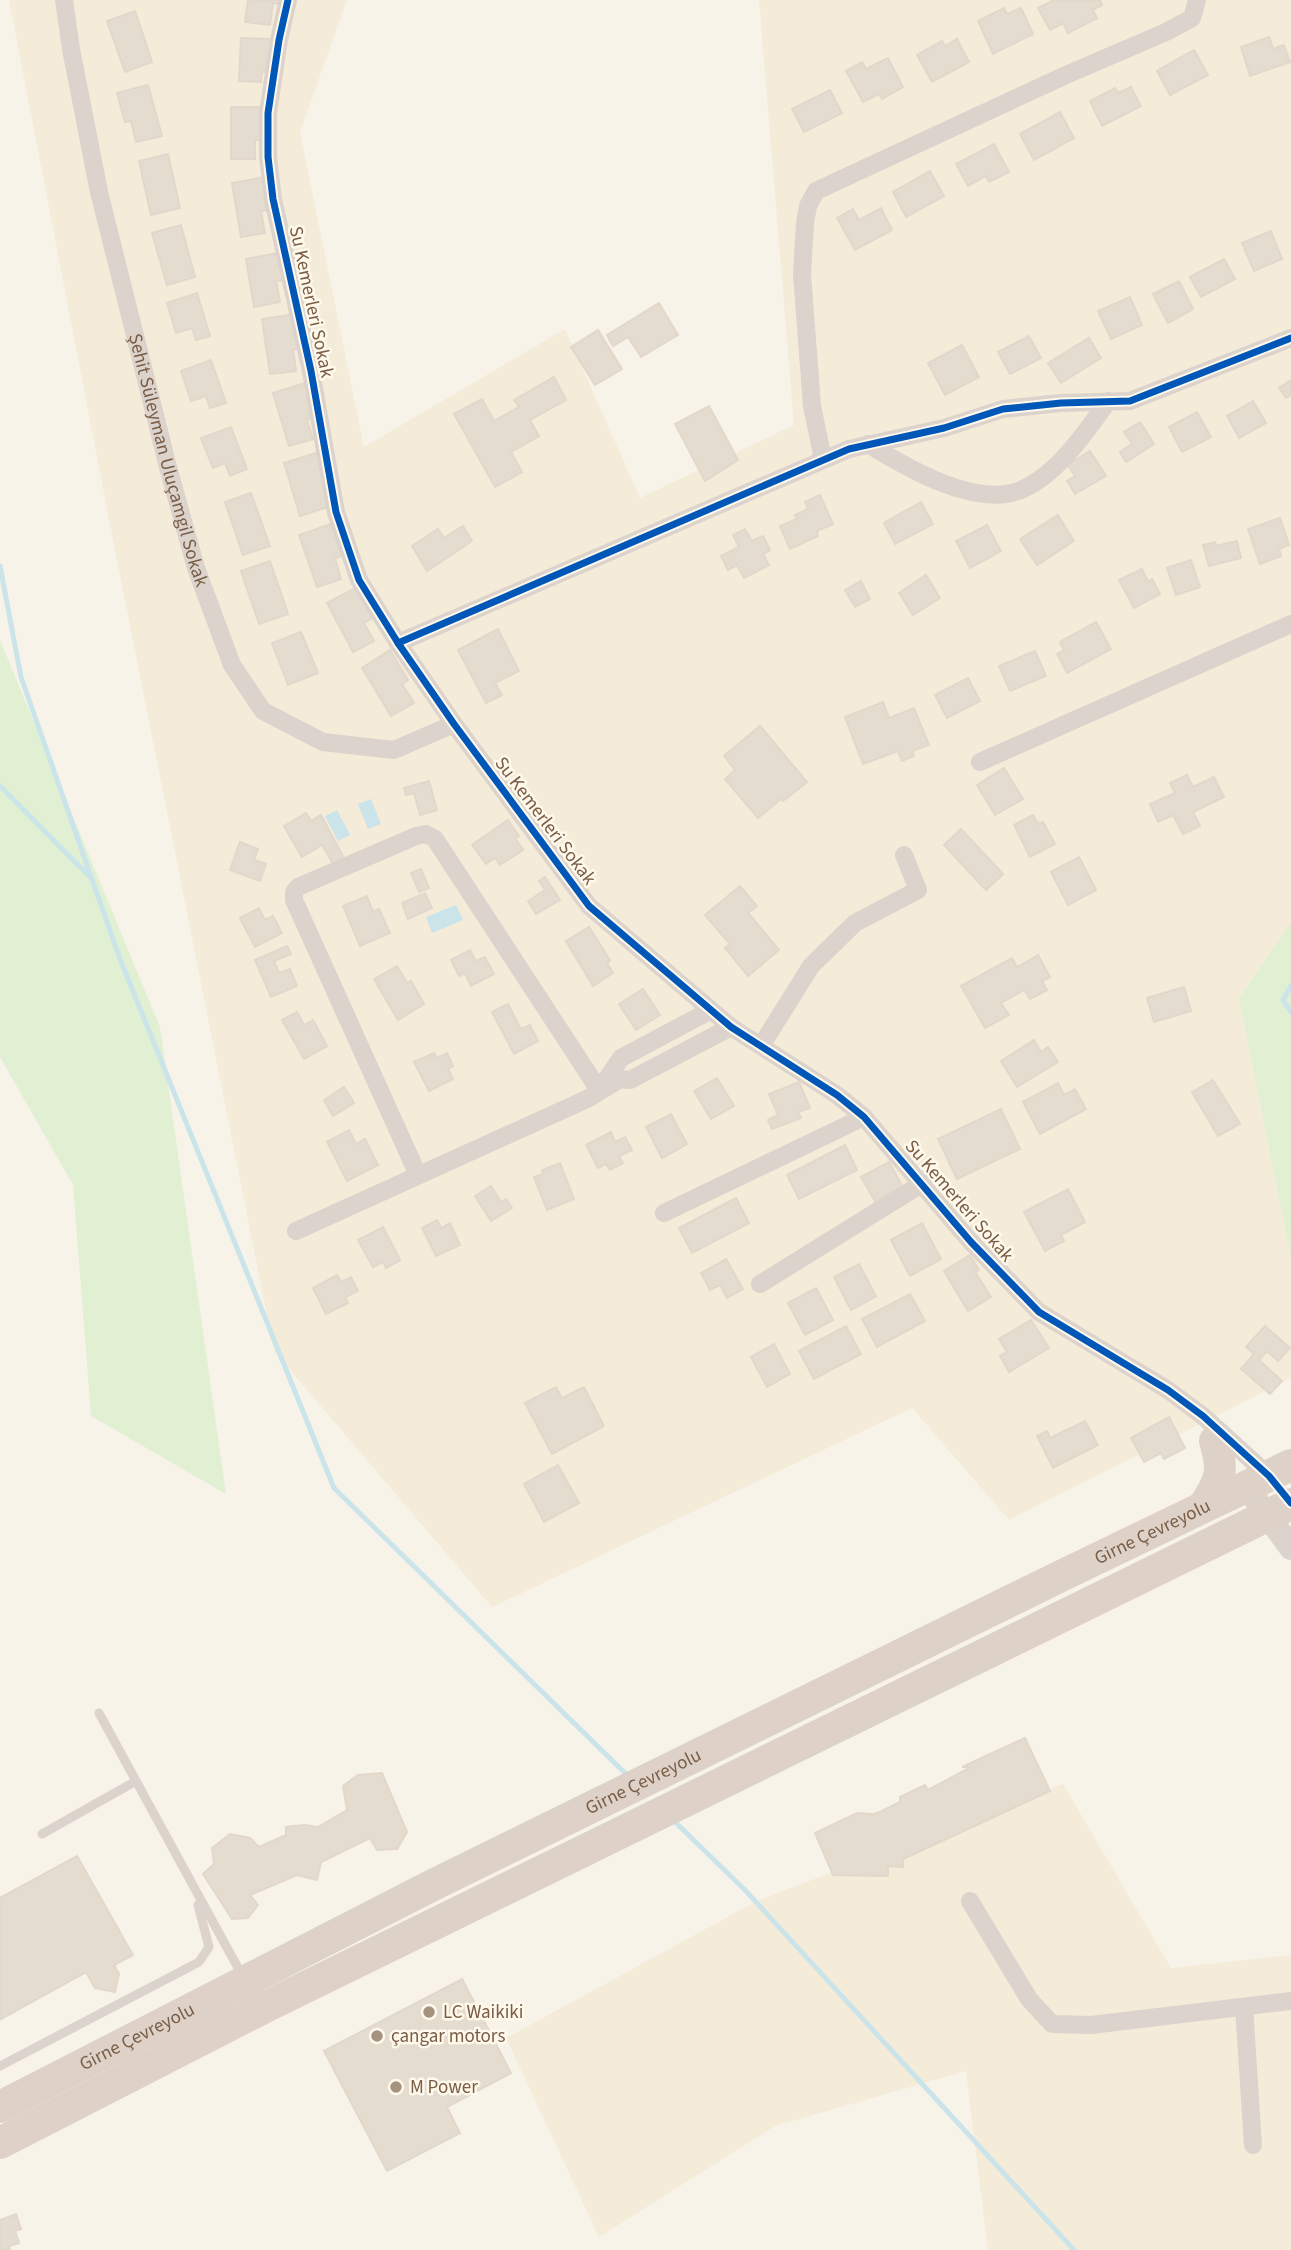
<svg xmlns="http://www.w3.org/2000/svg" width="1291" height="2250" viewBox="0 0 1291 2250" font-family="'Source Sans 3',sans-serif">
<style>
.residential{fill:#f4ebd9}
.green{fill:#e1f0d2}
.water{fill:#cae4ea}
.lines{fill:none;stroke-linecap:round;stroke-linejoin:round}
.stream{stroke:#cae4ea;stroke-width:5}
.building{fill:#e5dcd0;stroke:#e2d7cb;stroke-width:2}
.lane{stroke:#dbd3cc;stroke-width:9}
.street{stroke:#dbd3cc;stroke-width:18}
.secondary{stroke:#dbd3cc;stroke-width:24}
.highway{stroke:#ddd1c8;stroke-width:32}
.cycleway-casing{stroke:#fff9ec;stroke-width:11}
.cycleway{stroke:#0057b8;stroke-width:7}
.poi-dot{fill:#a5927f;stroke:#fff9ec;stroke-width:2.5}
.labels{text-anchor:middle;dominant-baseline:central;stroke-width:5;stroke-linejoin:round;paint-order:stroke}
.street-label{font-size:19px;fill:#795d46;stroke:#fff9ec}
.poi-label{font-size:19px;fill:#795d46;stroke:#fff9ec;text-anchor:start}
</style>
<rect width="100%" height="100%" fill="#f8f3e9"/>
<g class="residential">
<polygon points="9,0 347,0 300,132 364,447 565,329 640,498 794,425 759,0 1291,0 1291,923 1239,998 1291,1259 1291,1378 1009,1520 912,1408 492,1607 274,1351 112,535"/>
<polygon points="1063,1784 1171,1968 1291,1955 1291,2250 988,2250 966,2071 775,2126 599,2237 506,2038 757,1901"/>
</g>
<g class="green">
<polygon points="0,640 160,1027 226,1494 91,1416 73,1185 0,1057"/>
<polygon points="1291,923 1291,1259 1239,998"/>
</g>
<g class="water">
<polygon points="371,799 381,824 368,829 358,804"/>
<polygon points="337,810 350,835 338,841 325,816"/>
<polygon points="456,905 463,920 432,933 426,917"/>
</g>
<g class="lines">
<g class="stream">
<polyline points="0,566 21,677 120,959 334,1488 628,1776"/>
<polyline points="0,786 89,876"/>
<polyline points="1291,986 1283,1000 1291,1012"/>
<polyline points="672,1819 745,1890 1074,2250"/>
</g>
</g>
<g class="building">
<polygon points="248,0 281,0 280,4 273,3 270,25 245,22"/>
<polygon points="1054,0 1100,0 1102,5 1093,10 1097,18 1068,33 1063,23 1050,30 1038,8"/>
<polygon points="1004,8 1007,14 1021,8 1033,34 993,54 978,21"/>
<polygon points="135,11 152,62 125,72 107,21"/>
<polygon points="1269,37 1273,49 1284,45 1290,62 1250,76 1241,47"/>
<polygon points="241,38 274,39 273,72 262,72 261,82 239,81"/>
<polygon points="957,39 969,62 932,82 917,55 942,41 945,46"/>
<polygon points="1194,50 1208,75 1170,95 1157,71"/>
<polygon points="888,58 903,87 882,99 879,94 863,102 846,71 862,62 866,69"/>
<polygon points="148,85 162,136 136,142 131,121 125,122 117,93"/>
<polygon points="1131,87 1141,106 1102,126 1090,101 1115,88 1118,93"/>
<polygon points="830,90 842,113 804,132 792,109"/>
<polygon points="231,107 266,107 266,140 255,140 255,159 231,159"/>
<polygon points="1060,112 1074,138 1034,160 1020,134"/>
<polygon points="994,144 1009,172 989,182 986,176 968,186 956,164"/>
<polygon points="168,154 180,208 151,215 139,161"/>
<polygon points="930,171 944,196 906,217 893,192"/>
<polygon points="265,177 271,210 261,211 265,233 241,237 232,183"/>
<polygon points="881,208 892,230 855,250 837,218 853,209 859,220"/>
<polygon points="181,225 195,277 167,285 152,233"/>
<polygon points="1271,231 1282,259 1254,271 1242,243"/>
<polygon points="278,253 283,280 276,281 280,302 254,307 246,259"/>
<polygon points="1224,259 1235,279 1201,297 1190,277"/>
<polygon points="1179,281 1193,309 1168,323 1153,294"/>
<polygon points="197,293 210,336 196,340 192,328 176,333 167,303"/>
<polygon points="1130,297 1142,325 1111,339 1098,311"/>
<polygon points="659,303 678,335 641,357 628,337 613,346 607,335"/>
<polygon points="296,314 301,348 293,350 296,371 270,374 262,319"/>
<polygon points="598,330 622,369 595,385 571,347"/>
<polygon points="1029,336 1041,358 1010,374 998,352"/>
<polygon points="1089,338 1101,358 1061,383 1048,363"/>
<polygon points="962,345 979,377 945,395 928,363"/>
<polygon points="211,360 226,403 210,408 206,396 191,401 181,371"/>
<polygon points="554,377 566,400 530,420 539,436 511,452 522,472 495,487 454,414 482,399 494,421 519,407 514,400"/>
<polygon points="1291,380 1291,395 1286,398 1279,388"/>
<polygon points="305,383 315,417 307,420 313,439 289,446 273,393"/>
<polygon points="1253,401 1266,423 1239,438 1227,416"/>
<polygon points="709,406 738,460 705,481 675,424"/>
<polygon points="1197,412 1211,437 1182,452 1169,427"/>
<polygon points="1140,422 1154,444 1126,462 1120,452 1132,444 1124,432"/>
<polygon points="231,427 247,469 230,476 225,463 213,468 201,438"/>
<polygon points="1090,451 1106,476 1075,494 1067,481 1075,476 1068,465"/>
<polygon points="316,453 331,506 300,516 284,463"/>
<polygon points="251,493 270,546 243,555 225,502"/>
<polygon points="820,495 833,524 817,531 818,536 790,549 780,526 797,519 795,515 808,509 805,502"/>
<polygon points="921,502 933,524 895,544 884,523"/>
<polygon points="1058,515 1074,541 1037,565 1020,539"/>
<polygon points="1280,518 1289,545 1279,549 1281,556 1260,564 1248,529"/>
<polygon points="331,524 342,556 335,558 341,579 317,587 299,535"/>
<polygon points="987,525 1001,551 970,568 956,541"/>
<polygon points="463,526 472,541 427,571 412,546 438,529 444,538"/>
<polygon points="745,529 752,541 763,536 770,550 763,554 769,565 744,578 737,565 728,570 721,556 739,547 733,535"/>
<polygon points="1237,541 1241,558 1209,566 1203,545 1215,542 1216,546"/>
<polygon points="1191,560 1200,587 1176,595 1167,568"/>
<polygon points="270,561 288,614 259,624 241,571"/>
<polygon points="1142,569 1148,582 1152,579 1160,594 1134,608 1119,580"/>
<polygon points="926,575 940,598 913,615 899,593"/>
<polygon points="861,581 870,599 855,607 845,590"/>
<polygon points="357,587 373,618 364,623 374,641 353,652 327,603"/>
<polygon points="1096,622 1111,649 1067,673 1057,654 1064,650 1060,642"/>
<polygon points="498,629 519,671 495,683 502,695 486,703 458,650"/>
<polygon points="301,632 318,673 288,685 272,643"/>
<polygon points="390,650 408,680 402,684 414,703 391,716 362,668"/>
<polygon points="1035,651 1046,676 1010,691 999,666"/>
<polygon points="968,678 980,701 947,718 935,695"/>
<polygon points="883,702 889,718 914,708 929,745 912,751 914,756 902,761 898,751 863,764 845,717"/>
<polygon points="760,726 807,782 783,801 781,799 758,818 725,779 735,770 724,756"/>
<polygon points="1004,768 1023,799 995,815 977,785"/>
<polygon points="1187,775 1193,787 1214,777 1224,797 1193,812 1200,826 1183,834 1173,815 1158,822 1150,804 1175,793 1170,783"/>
<polygon points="429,781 437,810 420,815 414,793 406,795 404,788"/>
<polygon points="306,813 311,821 321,815 345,860 335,867 322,845 302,857 284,826"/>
<polygon points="1033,815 1038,824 1043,822 1055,844 1030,857 1014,825"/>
<polygon points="508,820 519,836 515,838 523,850 500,865 495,858 486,864 472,845"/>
<polygon points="961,829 1003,874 986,890 944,845"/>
<polygon points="240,842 258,849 254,860 266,864 260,881 230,870"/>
<polygon points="1079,857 1096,890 1068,905 1051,872"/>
<polygon points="421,869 429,888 419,892 411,873"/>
<polygon points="545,877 560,900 536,914 528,901 545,890 539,881"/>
<polygon points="740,886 757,906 748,913 779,950 748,976 725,948 730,944 705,915"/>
<polygon points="425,893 432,908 408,919 402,903"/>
<polygon points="367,896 373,912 379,909 390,933 360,946 343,906"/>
<polygon points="259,908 265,920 273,916 282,933 255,947 240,918"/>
<polygon points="589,927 610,960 607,963 613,973 593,986 566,941"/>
<polygon points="287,946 291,954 274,961 279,973 290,969 297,986 271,997 255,960"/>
<polygon points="470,950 476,961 485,957 494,974 471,986 465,973 459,976 451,960"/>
<polygon points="1038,955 1050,977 1042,981 1047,990 1030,999 1024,990 1001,1003 1009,1015 985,1028 961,986 1012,958 1017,967"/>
<polygon points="397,966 407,983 411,981 424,1004 398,1020 374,979"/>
<polygon points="1184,987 1191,1011 1154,1022 1147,998"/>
<polygon points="643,989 660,1015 636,1030 619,1004"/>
<polygon points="508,1004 521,1029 530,1025 538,1041 514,1054 492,1012"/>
<polygon points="297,1012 304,1025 313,1020 327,1046 304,1059 282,1020"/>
<polygon points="1034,1040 1041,1052 1048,1047 1058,1062 1017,1087 1001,1061"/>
<polygon points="434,1053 437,1058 447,1053 453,1066 448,1069 453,1079 429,1091 414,1062"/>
<polygon points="717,1078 734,1106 711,1119 694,1091"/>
<polygon points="1213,1080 1240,1124 1218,1136 1192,1092"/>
<polygon points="799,1082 810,1108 798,1112 801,1118 772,1129 768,1120 778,1115 769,1094"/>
<polygon points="1058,1083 1064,1095 1075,1089 1086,1109 1040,1134 1023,1102"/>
<polygon points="344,1087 354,1103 333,1116 324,1100"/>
<polygon points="1001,1109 1020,1149 957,1179 938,1139"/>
<polygon points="671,1114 687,1144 662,1158 646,1127"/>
<polygon points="349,1130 356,1144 365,1139 378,1165 347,1181 327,1142"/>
<polygon points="611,1132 615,1142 625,1137 632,1150 619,1156 623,1163 610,1170 606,1164 598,1168 586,1145"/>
<polygon points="845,1145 857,1170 799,1199 787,1175"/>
<polygon points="889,1162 906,1193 879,1208 861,1177"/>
<polygon points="560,1163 574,1199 547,1210 534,1177 543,1174 542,1170"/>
<polygon points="491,1186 501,1202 506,1199 512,1208 491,1221 475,1196"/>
<polygon points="1068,1189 1085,1222 1061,1235 1064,1241 1045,1251 1024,1212"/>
<polygon points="736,1198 749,1223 692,1253 679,1228"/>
<polygon points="437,1220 441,1228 450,1223 460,1245 436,1256 422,1228"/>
<polygon points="922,1223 941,1259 910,1276 891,1240"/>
<polygon points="383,1227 400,1260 386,1268 383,1262 373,1267 358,1240"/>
<polygon points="970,1255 979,1270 975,1272 991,1297 968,1311 944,1271"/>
<polygon points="726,1259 743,1289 727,1298 720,1285 710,1290 701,1273"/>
<polygon points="859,1264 876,1296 851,1310 834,1277"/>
<polygon points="337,1275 341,1282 351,1277 358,1291 345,1297 348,1303 326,1314 313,1288"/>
<polygon points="816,1288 833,1320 805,1335 788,1303"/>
<polygon points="910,1294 925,1321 877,1347 862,1319"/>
<polygon points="1031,1320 1049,1348 1009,1372 1000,1356 1007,1352 999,1339"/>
<polygon points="846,1326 861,1354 814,1379 799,1351"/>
<polygon points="1265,1326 1290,1348 1278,1361 1267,1351 1259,1360 1282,1381 1270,1394 1241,1369 1254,1354 1246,1347"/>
<polygon points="774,1344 790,1374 767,1387 751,1357"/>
<polygon points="556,1387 562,1398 584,1387 604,1426 552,1454 525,1403"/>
<polygon points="1169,1417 1185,1448 1164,1459 1161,1453 1144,1462 1131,1438"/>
<polygon points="1085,1421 1098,1445 1053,1468 1037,1436 1047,1431 1050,1438"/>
<polygon points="558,1465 579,1503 544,1522 524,1484"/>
<polygon points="1025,1738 1050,1791 903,1859 903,1867 888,1866 888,1876 833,1875 815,1833 857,1813 874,1814 882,1811 900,1802 900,1797 925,1785 928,1790 971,1767 962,1767"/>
<polygon points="382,1773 407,1832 397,1849 377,1850 370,1838 321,1862 317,1880 297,1875 250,1895 258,1905 248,1918 232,1919 203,1874 214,1864 212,1848 230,1834 250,1838 259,1847 286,1835 286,1827 305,1825 318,1827 347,1810 343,1786 358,1775"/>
<polygon points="77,1856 133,1955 114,1965 119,1974 115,1992 95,1988 86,1972 1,2019 0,1898"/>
<polygon points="462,1979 511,2073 447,2107 460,2133 387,2171 324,2051"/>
<polygon points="16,2214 21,2229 15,2231 19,2243 9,2246 10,2250 0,2250 0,2220"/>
</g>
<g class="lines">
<g class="lane">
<polyline points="99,1713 243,1977"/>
<polyline points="42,1834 136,1781"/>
<polyline points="0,2066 199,1962 209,1947 198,1905"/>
</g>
<g class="street">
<path id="s1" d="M 64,0 L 71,49 L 99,192 L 168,467 L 196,568 L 232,665 L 263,711 L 323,742 L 394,750 L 454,724"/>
<polyline points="288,0 279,40 268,113 268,157 273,199 311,371 336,512 359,580 398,643 454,724 589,906 731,1027 837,1095 864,1117 971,1242 1039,1312 1168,1390 1203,1416 1269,1476"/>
<path d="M 868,444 C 907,468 978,510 1023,489 C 1058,473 1086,432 1108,401"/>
<polyline points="823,459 812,406 802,274 805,223 808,206 816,191 1066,75 1166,32 1192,18 1197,0"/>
<polyline points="398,643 849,449 944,428 1003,409 1061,403 1130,401 1291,338"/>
<polyline points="980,762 1291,624"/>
<polyline points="761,1046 811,966 855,923 918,890 904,855"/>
<polyline points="418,1175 294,900 294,892 298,887 416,836 426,834 435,839 599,1090 621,1058 711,1010"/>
<polyline points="664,1213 864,1117"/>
<polyline points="296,1231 587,1099 620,1079 630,1080 731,1027"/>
<polyline points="760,1284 923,1183"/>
<polyline points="970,1901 1029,1999 1052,2024 1091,2025 1291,2001"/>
<polyline points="1244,2007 1253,2145"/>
</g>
<polyline class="secondary" points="1246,1486 1291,1548"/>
<g class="highway">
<path d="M 1204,1506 C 1221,1480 1224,1471 1215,1441"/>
<path id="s2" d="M 0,2107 L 431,1886 L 1061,1576 L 1291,1465"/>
<polyline points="0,2143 265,2007 1291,1504"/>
</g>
<defs>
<g id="cycleway">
<polyline points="288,0 279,40 268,113 268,157 273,199 311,371 336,512 359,580 398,643 454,724 589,906 731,1027 837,1095 864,1117 971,1242 1039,1312 1168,1390 1203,1416 1269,1476 1291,1503"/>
<polyline points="398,643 849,449 944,428 1003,409 1061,403 1130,401 1291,338"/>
</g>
</defs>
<use href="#cycleway" class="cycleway-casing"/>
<use href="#cycleway" class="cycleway"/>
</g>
<g class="poi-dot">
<circle cx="429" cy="2012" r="7"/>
<circle cx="377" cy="2036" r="7"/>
<circle cx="396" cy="2087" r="7"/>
</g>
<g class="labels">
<g class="street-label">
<text transform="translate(311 302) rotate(78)">Su Kemerleri Sokak</text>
<text stroke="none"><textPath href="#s1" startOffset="472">Şehit Süleyman Uluçamgil Sokak</textPath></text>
<text transform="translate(545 821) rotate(53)">Su Kemerleri Sokak</text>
<text transform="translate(959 1201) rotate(49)">Su Kemerleri Sokak</text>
<text stroke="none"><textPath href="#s2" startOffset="1288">Girne Çevreyolu</textPath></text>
<text stroke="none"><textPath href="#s2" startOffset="721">Girne Çevreyolu</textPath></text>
<text stroke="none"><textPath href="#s2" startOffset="154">Girne Çevreyolu</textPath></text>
</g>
<g class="poi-label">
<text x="443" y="2012">LC Waikiki</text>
<text x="391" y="2036">çangar motors</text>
<text x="410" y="2087">M Power</text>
</g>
</g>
</svg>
